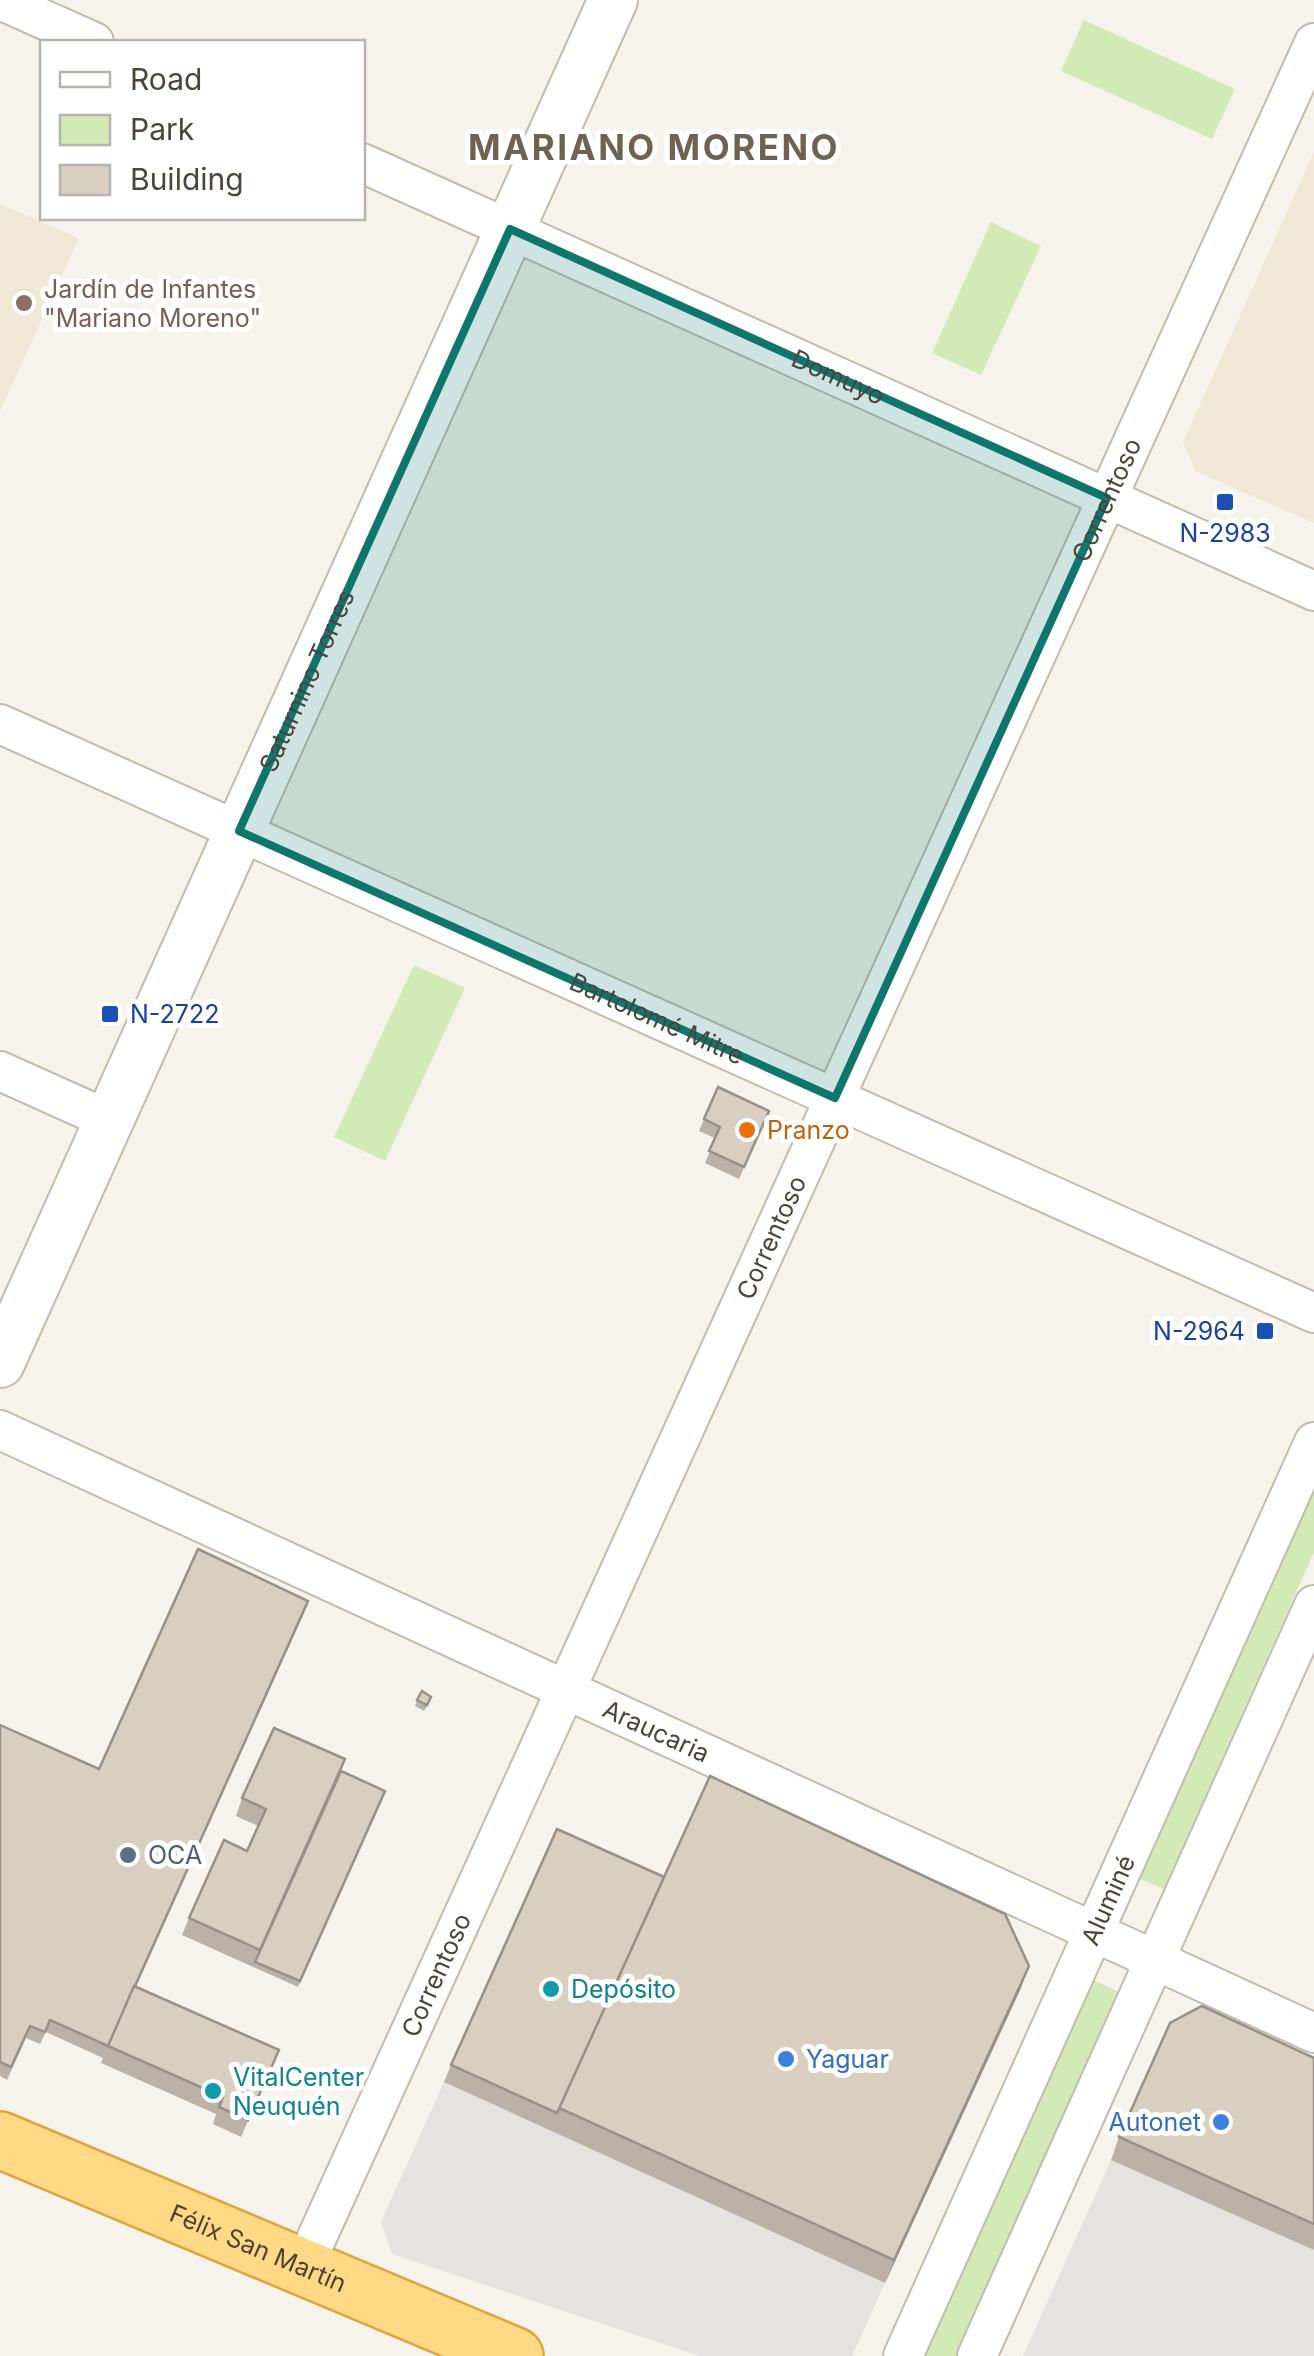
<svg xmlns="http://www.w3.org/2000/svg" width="1314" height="2356" viewBox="0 0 1314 2356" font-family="Inter,sans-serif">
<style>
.education{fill:#efe8d6}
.green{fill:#d2eab5}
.parking{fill:#e5e3e0}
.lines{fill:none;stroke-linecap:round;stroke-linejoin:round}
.minor-casing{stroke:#c2bbae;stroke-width:42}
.tertiary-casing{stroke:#c2bbae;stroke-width:52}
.trunk-casing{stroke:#e0a43c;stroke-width:60}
.minor{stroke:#fff;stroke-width:38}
.tertiary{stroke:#fff;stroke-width:48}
.trunk{stroke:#ffd985;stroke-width:55}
.wall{fill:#bab2a6}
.shaded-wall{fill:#979187}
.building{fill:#d8cfc1;stroke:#979187;stroke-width:2.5}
.marked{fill:#0f766e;fill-opacity:0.2;stroke:#0f766e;stroke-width:8;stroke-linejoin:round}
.education-dot{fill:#8d6e63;stroke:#fff;stroke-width:4}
.transit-dot{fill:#1a4fb4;stroke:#fff;stroke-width:4}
.food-dot{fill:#e8710a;stroke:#fff;stroke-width:4}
.service-dot{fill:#5c6f8a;stroke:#fff;stroke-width:4}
.culture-dot{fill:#0f9aa8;stroke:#fff;stroke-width:4}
.shop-dot{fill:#3f7fe0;stroke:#fff;stroke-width:4}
.labels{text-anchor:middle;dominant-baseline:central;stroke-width:10;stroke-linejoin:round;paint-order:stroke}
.education-label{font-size:25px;fill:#785e54;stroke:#fff;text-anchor:start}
.street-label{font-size:25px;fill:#4b4439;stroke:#fff}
.transit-label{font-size:25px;fill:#164399;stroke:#fff}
.food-label{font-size:25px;fill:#c56008;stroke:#fff;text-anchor:start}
.service-label{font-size:25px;fill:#4e5e75;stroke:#fff;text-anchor:start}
.culture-label{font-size:25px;fill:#0d838f;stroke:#fff;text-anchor:start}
.shop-label{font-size:25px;fill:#366cbe;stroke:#fff;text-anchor:start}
.district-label{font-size:35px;font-weight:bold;letter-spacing:2.5px;fill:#6e6250;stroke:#fff}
</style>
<rect width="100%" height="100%" fill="#f6f3ec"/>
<g class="education">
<polygon points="1314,152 1314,523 1195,471 1183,442"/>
<polygon points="0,204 79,238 0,411"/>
</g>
<g class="green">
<polygon points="1084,20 1235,89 1212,139 1061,71"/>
<polygon points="991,222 1041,246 981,375 932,353"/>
<polygon points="414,965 465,988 385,1161 334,1137"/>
<polygon points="1314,1476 1314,1552 1164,1889 1136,1877"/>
<polygon points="1093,1980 1124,1994 958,2356 921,2356"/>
</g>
<g class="parking">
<polygon points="444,2082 885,2283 852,2356 700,2356 392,2254 381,2222"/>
<polygon points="1111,2160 1314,2250 1314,2356 1023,2356"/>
</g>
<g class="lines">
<defs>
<g id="minor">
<polyline points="0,0 94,42"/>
<path id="s1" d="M 362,163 L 1314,591"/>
<path id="s2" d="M 0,724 L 1314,1313"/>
<polyline points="0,1071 109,1120"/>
<path id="s3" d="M 0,1430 L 1314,2033"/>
<path id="s4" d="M 303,2268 L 1314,43"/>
<path id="s5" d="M 903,2356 L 1314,1442"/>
<polyline points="977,2356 1314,1605"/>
</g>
<g id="tertiary">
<path id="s6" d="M 0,1363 L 613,0"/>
</g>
<g id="trunk">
<path id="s7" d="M 0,2140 L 515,2356"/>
</g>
</defs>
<use href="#minor" class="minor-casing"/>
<use href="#tertiary" class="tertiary-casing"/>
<use href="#trunk" class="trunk-casing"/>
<use href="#minor" class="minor"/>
<use href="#tertiary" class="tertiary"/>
<use href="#trunk" class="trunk"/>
</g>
<g class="wall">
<polygon points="769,1111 739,1179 705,1163 715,1138 699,1131 704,1119"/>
<polygon points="308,1601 136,1987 279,2050 241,2137 213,2124 216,2114 101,2063 103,2058 46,2032 40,2044 26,2038 7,2080 0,2076 0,1725 99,1769"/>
<polygon points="417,1700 429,1703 424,1711 415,1706"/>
<polygon points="345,1759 341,1771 385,1791 298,1987 182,1935 189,1918 247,1851 258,1826 236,1816 242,1798"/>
<polygon points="664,1877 1021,1988 885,2283 444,2082 451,2065"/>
<polygon points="1314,2058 1314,2250 1111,2160 1119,2137"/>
</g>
<g class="shaded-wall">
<polygon points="308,1601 304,1613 108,2046"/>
<polygon points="1029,1966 1021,1988 885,2283 894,2260"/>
</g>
<g class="building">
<polygon points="718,1087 769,1111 744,1167 709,1151 720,1127 704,1119"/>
<polygon points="198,1549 308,1601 108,2046 50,2020 45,2032 30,2026 11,2067 0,2062 0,1725 99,1769"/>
<polygon points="422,1691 431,1697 427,1705 417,1700"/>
<polygon points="274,1728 345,1759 260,1950 189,1918 224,1840 247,1851 266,1809 242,1798"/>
<polygon points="341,1771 385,1791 300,1981 255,1962"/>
<polygon points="710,1776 1005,1914 1029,1966 894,2260 559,2108"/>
<polygon points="557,1829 664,1877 557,2113 451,2065"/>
<polygon points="134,1986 279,2050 248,2120 219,2107 223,2097 108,2046"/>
<polygon points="1202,2006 1314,2058 1314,2224 1119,2137 1170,2023"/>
</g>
<path class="marked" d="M 510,229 L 1107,498 L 835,1098 L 239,831 Z"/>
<circle class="education-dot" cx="24" cy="303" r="10"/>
<g class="transit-dot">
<rect x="1215" y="492" width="20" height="20" rx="5"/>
<rect x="100" y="1004" width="20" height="20" rx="5"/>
<rect x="1255" y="1321" width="20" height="20" rx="5"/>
</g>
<circle class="food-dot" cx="747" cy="1130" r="10"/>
<circle class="service-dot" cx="128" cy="1855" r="10"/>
<g class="culture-dot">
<circle cx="551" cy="1989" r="10"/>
<circle cx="213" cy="2091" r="10"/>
</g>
<g class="shop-dot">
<circle cx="786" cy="2059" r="10"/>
<circle cx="1221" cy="2122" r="10"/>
</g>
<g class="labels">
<g class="education-label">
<text x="44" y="289">Jardín de Infantes<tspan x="44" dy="29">"Mariano Moreno"</tspan></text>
</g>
<g class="street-label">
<text stroke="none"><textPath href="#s1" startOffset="522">Domuyo</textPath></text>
<text stroke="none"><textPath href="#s4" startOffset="1942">Correntoso</textPath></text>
<text stroke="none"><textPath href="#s6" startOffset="748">Saturnino Torres</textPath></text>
<text stroke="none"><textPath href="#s2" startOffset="720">Bartolomé Mitre</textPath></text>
<text stroke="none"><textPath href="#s4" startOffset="1132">Correntoso</textPath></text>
<text stroke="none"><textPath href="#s3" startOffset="722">Araucaria</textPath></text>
<text stroke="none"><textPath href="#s5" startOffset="500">Aluminé</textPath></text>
<text stroke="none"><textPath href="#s4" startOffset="322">Correntoso</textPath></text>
<text stroke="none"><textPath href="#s7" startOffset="280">Félix San Martín</textPath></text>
</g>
<g class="transit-label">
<text x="1225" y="533">N-2983</text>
<text x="130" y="1014" text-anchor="start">N-2722</text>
<text x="1245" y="1331" text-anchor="end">N-2964</text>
</g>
<g class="food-label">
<text x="767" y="1130">Pranzo</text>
</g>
<g class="service-label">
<text x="148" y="1855">OCA</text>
</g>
<g class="culture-label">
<text x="571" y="1989">Depósito</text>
<text x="233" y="2077">VitalCenter<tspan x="233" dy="29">Neuquén</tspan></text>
</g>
<g class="shop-label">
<text x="806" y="2059">Yaguar</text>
<text x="1201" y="2122" text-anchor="end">Autonet</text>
</g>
<g class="district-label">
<text x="654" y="147">MARIANO MORENO</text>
</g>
</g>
<rect x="40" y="40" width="325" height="180" fill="#ffffff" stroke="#b7b4b0" stroke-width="2.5"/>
<rect x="60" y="72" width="50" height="15" fill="#ffffff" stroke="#b7b4b0" stroke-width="2.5"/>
<text x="130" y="90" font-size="30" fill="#4b4439">Road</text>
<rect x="60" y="115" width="50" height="30" fill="#d2eab5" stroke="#b7b4b0" stroke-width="2.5"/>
<text x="130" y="140" font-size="30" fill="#4b4439">Park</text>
<rect x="60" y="165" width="50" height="30" fill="#d8cfc1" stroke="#b7b4b0" stroke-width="2.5"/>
<text x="130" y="190" font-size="30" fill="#4b4439">Building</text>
</svg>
